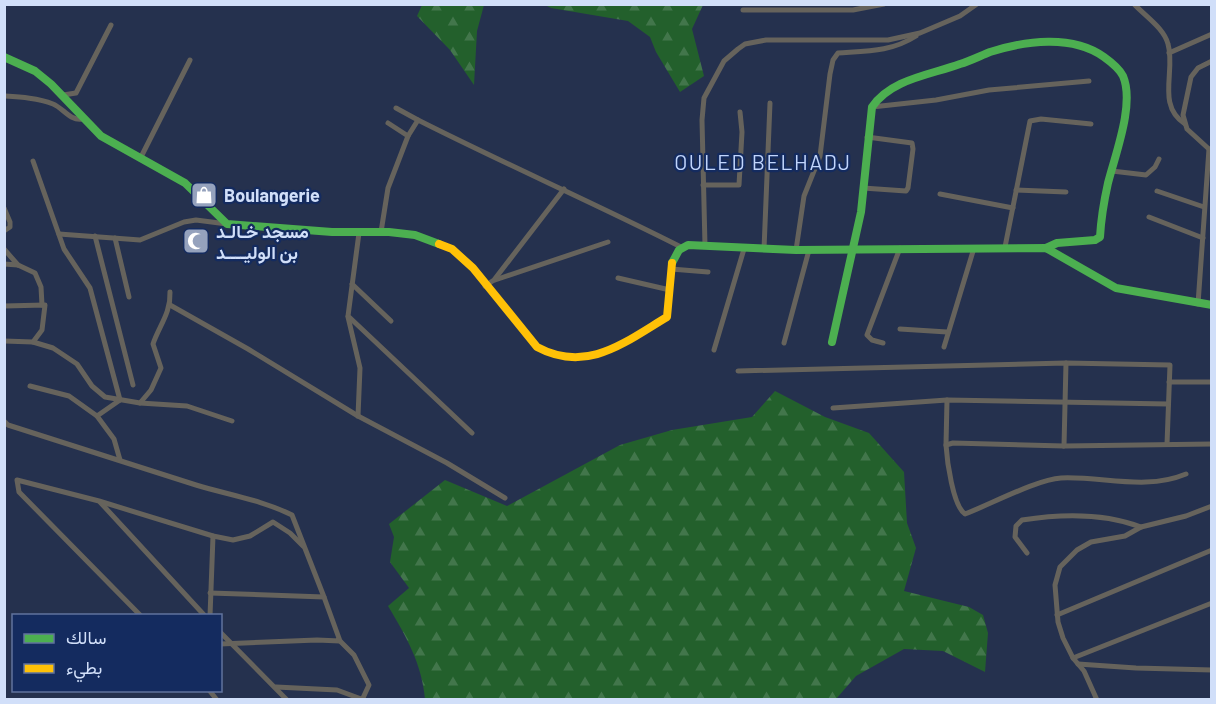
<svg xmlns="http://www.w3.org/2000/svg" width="1216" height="704" viewBox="0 0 1216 704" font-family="Barlow,Vazirmatn,sans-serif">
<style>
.forest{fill:url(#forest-firs)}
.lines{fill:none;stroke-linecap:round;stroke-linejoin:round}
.street{stroke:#66635c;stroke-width:5}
.fast{stroke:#4caf50;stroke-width:8}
.slow{stroke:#ffc107;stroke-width:8}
.labels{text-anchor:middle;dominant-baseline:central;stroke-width:4.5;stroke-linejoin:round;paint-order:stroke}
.poi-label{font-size:18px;font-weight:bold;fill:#d1dff9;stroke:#142b5f;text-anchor:start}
.quarter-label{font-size:21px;letter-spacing:1.5px;fill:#c1d5fc;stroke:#142b5f}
</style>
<defs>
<pattern id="forest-firs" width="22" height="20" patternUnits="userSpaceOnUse" patternTransform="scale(1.5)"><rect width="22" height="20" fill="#23602c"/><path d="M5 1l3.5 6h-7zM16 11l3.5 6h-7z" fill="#42764b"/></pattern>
</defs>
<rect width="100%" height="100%" fill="#25314e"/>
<g class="forest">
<polygon points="422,5 484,5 477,31 474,85 450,50 417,16"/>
<polygon points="545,5 703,5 692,29 704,76 680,92 656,52 650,37 628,21 551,8"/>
<path d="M 775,391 L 825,417 L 869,433 L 904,472 L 907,523 L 916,548 L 904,591 L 969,607 L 983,615 L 988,633 L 985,672 L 943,651 L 904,649 L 856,676 L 836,699 L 425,699 C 422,664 406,636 388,606 L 409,588 L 390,562 L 394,537 L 389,524 L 445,480 L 507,506 L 620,445 L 672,430 L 752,417 Z"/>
</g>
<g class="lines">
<g class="street">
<path d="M 1134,4 C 1145,16 1164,28 1168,44 C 1176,71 1156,105 1185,124"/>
<polyline points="743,10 853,10 884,4"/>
<polyline points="1169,53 1212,34"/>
<polyline points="63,95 76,93 111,25"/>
<path d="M 4,96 C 20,97 38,98 53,104 C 63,108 70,121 82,119"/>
<polyline points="872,107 936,100 989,90 1089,81"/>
<path d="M 418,120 C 505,164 594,203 681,247"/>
<polyline points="388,123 408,136"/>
<polyline points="1210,150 1187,129 1183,115 1191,77 1198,68 1212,61"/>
<polyline points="140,159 190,60"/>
<polyline points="33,161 64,249 90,288 120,400"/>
<polyline points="1112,171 1146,175 1155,167 1159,159"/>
<polyline points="703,185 739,185 742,132 740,112"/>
<polyline points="863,188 906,191 908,188 913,149 912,143 867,137"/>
<polyline points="1016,190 1066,192"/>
<polyline points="1157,191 1204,207"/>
<polyline points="940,194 1013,208"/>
<polyline points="4,208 10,222 10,227 4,231"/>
<polyline points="1149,217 1203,238"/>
<polyline points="381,232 388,188 408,136 418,120 396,108"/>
<polyline points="359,233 348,316 472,433"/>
<polyline points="59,234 140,240 184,222 196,220 227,224"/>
<polyline points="95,236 133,385"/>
<polyline points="115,238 129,297"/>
<polyline points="705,246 702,120 704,98 724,61 738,49 745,44 766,40 888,40 920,33 960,16 977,4"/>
<polyline points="1005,247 1030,121 1041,119 1091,124"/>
<polyline points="4,249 18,265"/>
<polyline points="764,249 770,103"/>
<path d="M 796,250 L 804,196 L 820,156 L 830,74 L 833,60 L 838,53 C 867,51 891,52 916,36"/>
<polyline points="4,264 18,265 35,273 41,287 42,305"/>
<polyline points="671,269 708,272"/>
<polyline points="618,278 670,290"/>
<polyline points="495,280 608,242"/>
<polyline points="352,284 391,321"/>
<polyline points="485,286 494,280 564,189"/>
<polyline points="1198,304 1209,149"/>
<polyline points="170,305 248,349 358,416 447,463 505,498"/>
<polyline points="4,306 45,305 42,330 33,342 4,341"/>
<polyline points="348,317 360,368 358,416"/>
<polyline points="900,329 947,332"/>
<path d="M 33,342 L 53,348 L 77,364 L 92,386 L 105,397 L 140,403 L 151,390 L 161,368 L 153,344 C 159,326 171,313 170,292"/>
<polyline points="784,343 809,250"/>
<polyline points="883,343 872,340 867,335 900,248"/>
<polyline points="944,347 974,248"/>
<polyline points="714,350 744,249"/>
<polyline points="738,371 1066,363 1170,365 1167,444"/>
<polyline points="1169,382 1212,382"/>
<polyline points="30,386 69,396 97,416"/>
<polyline points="140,403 187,406 232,421"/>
<polyline points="833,408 947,400 1168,404"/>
<path d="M 4,421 L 8,425 C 71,445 133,465 196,485 C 229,495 262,500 292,515 L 324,597"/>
<polyline points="946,445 947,400"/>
<polyline points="1064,446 1066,363"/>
<polyline points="120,460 114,439 97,416 120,400"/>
<path d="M 1186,474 C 1145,491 1103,476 1061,478 C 1038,479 989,505 965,514 C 953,506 947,461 946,445 L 953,443 L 1064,446 L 1212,444"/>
<polyline points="100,502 205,616"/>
<path d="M 1027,553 L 1015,537 L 1016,526 L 1022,520 C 1060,514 1104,513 1141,527"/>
<polyline points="210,593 324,597 340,641 317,640 220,644"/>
<polyline points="1057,615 1212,550"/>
<polyline points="141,616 19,492 17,480 99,501 213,536 233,540 250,536 273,522 290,533 303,546"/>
<polyline points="210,616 213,536"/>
<polyline points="220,632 287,700"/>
<polyline points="340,641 354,655 369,685 362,700"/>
<polyline points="1073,658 1212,603"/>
<polyline points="1078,664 1136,668 1212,670"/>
<polyline points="276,687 337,690 364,700"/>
<polyline points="209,690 217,700"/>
<polyline points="1097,700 1084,671 1073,658 1063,638 1058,622 1055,585 1060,567 1077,550 1091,542 1125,536 1141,527 1186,516 1212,506"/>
</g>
<g class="fast">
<polyline points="4,57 35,71 51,84 101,136 185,183 227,224 332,232 389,232 415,235 439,244"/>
<polyline points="672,263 679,250 688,245 796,250 1046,248 1116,288 1212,305"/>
<path d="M 832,342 L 861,212 L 872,107 C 891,79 930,75 960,64 C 970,61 980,56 990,52 C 1025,41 1072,34 1104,57 C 1111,62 1119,68 1123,76 C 1135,104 1115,155 1108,183 C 1104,201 1101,219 1100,237 L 1095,240 L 1057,243 L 1046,248"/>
</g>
<path class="slow" d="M 439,244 L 452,249 L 473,268 L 537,347 C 587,374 625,342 667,317 L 672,263"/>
</g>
<defs>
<symbol id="shop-square" viewBox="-11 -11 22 22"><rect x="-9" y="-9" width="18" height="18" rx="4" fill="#95a2bd" stroke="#142b5f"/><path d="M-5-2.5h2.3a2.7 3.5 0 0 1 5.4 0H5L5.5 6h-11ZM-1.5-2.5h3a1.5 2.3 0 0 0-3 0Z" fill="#fff"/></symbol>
<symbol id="mosque-square" viewBox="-11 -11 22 22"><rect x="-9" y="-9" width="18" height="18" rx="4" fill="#95a2bd" stroke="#142b5f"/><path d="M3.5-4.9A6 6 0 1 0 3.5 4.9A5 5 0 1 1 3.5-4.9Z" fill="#fff"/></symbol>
</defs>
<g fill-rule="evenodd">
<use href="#shop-square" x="189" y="180" width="30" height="30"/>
<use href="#mosque-square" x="181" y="226" width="30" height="30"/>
</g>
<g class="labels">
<g class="poi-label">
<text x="224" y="195">Boulangerie</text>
<text x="216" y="231">مسجد خـالـد<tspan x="216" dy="21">بن الوليــــد</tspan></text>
</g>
<g class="quarter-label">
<text x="763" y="161">OULED BELHADJ</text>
</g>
</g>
<rect width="1216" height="704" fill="none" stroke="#d1dff9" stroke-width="12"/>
<rect x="12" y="614" width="210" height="78" fill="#142b5f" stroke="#60739d" stroke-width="1.5"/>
<rect x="24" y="634" width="30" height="9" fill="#4caf50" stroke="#60739d" stroke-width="1.5"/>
<text x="66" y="644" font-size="18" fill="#d1dff9">سالك</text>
<rect x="24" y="664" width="30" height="9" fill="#ffc107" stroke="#60739d" stroke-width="1.5"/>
<text x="66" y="674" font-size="18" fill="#d1dff9">بطيء</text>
</svg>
